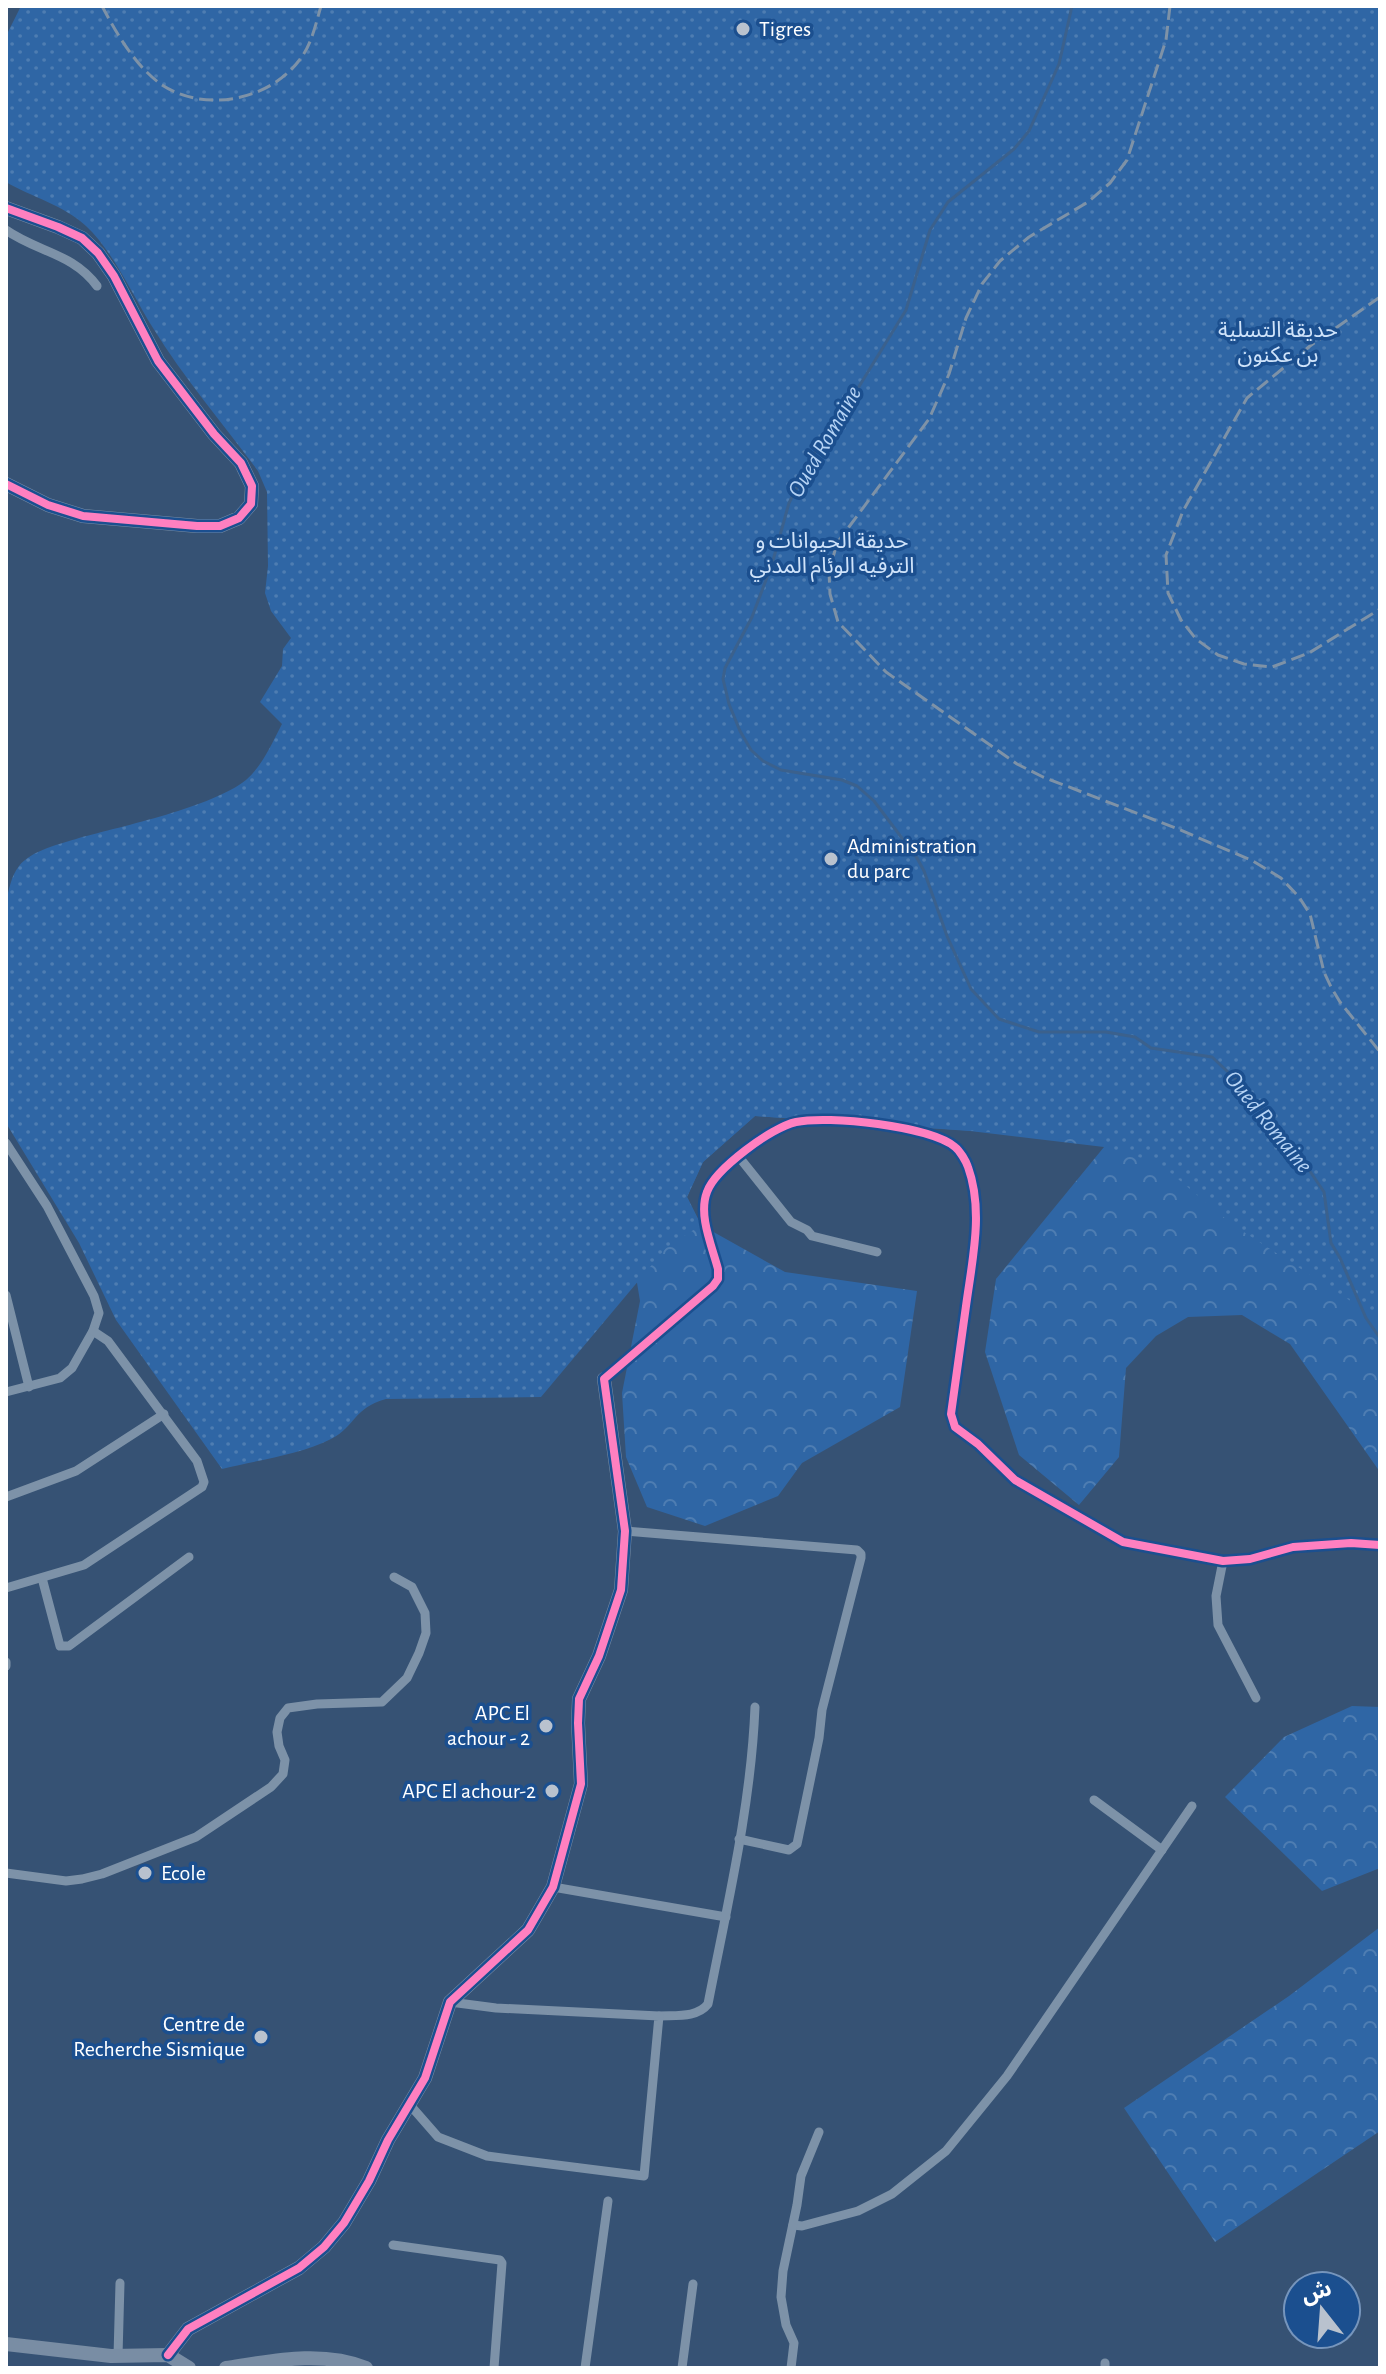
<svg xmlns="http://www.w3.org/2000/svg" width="1386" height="2374" viewBox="0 0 1386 2374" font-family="'Alegreya Sans','Noto Sans Arabic',sans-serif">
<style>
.forest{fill:url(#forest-crowns)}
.park{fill:url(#park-dots)}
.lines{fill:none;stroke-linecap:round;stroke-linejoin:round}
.stream{stroke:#3b618d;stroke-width:3}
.street{stroke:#7d92a8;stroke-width:9}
.secondary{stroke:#798da4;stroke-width:14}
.rail{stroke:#7e92a7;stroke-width:3;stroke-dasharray:14 6;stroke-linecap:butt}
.cycleway-casing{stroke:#1b4f8f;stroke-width:13}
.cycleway{stroke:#ff80c0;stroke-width:8}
.poi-dot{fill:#b9c2ce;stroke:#1b4f8f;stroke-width:3}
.labels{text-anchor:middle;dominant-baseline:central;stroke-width:7;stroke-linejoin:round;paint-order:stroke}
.poi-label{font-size:22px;fill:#fff;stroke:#1b4f8f;text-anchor:start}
.park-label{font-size:22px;fill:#cfe3fa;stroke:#1b4f8f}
.water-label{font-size:24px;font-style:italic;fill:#b5d3f5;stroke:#1b4f8f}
</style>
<defs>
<pattern id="forest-crowns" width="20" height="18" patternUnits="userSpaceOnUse" patternTransform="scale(2)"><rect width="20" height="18" fill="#2f66a5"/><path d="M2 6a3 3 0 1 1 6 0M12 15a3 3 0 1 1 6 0" fill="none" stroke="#4e7db2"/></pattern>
<pattern id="park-dots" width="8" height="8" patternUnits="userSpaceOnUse" patternTransform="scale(2)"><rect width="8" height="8" fill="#2f66a5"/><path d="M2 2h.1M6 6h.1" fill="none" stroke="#4e7db2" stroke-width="1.8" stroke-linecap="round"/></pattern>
</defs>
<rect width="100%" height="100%" fill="#365274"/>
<g class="forest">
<polygon points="1380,6 1380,1472 1290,1344 1242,1315 1188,1317 1156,1336 1126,1368 1119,1457 1079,1505 1019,1455 985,1352 996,1279 1104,1147 970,1131 755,1116 703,1162 687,1197 701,1225 785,1272 917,1291 900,1407 802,1463 778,1496 705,1526 647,1507 626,1457 622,1393 640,1301 629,1234"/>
<polygon points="1352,1706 1380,1707 1380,1868 1322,1891 1225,1797 1284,1737"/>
<polygon points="1380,1927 1380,2131 1215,2242 1124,2108 1289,1996"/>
</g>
<path class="park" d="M 21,6 L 1380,6 L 1380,1320 L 1233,1225 L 1160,1164 L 1078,1138 L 755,1116 L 703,1162 L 687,1197 L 701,1225 L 666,1248 L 541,1397 L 386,1399 C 353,1408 356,1426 331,1439 C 300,1455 257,1460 222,1469 L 116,1320 L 79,1243 L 6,1123 L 6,901 C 9,890 11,876 19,866 C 32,850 60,844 79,838 C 123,826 212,807 246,780 C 263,765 272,743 282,724 L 260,702 L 282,666 L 283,649 L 291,638 L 271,611 L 265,593 L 268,566 L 267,492 L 258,471 C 223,424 184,378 153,328 C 133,296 113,251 86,226 C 64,205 31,197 6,182 L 6,36 Z"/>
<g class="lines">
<polyline class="stream" points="1072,6 1059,64 1029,131 1014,149 948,202 930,230 906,310 839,419 814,454 789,503 772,564 752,617 725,668 723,679 729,704 740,731 751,750 763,761 781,770 842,780 857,786 874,801 917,858 924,871 947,936 971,989 999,1019 1039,1032 1106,1032 1135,1037 1151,1048 1212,1057 1244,1087 1299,1155 1324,1192 1331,1243 1340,1258 1366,1318 1380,1338"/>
<g class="street">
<path d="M 6,230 C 37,252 73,253 97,286"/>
<polyline points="6,1143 47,1206 94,1296 99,1313 93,1331 72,1368 60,1378 6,1392"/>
<polyline points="739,1157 791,1222 807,1230 812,1236 877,1252"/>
<polyline points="6,1295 29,1387"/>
<path d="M 604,1379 L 713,1286 L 718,1279 L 718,1269 C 712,1246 698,1215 707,1192 C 715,1169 772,1127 796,1122 C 828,1115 930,1126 955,1147 C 960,1151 966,1161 968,1167 C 984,1211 972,1261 966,1306 C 961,1342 956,1378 951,1414 L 955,1427 L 978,1444 L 1015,1480 L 1123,1542 L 1223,1561 L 1250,1559 L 1293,1547 L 1351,1543 L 1380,1545"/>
<polyline points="6,1497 76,1471 164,1414"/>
<polyline points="625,1531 857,1550 861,1554 861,1558 822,1710 819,1738 797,1844 789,1850 739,1839"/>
<polyline points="1223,1561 1216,1596 1218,1625 1256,1698"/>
<polyline points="42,1578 60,1646 69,1646 189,1557"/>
<polyline points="6,1588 84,1565 202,1487 204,1482 197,1461 108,1341 93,1331"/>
<polyline points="6,1662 6,1666"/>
<polyline points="1094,1800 1162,1850"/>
<polyline points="6,1873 66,1881 82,1879 102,1874 196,1837 271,1787 283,1774 285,1760 279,1746 277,1732 280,1718 288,1708 317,1704 382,1702 407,1678 419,1653 426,1633 425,1613 412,1587 394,1577"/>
<polyline points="553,1887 726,1917"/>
<path d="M 659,2016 C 676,2015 697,2018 708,2004 C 727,1906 751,1807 755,1707"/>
<polyline points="410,2105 438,2137 487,2156 644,2176 659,2016 496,2008 450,2002"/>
<polyline points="793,2225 802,2226 858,2211 892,2194 946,2151 1007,2076 1192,1806"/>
<polyline points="393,2245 500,2260 502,2263 494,2368"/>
<polyline points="118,2356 120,2283"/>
<polyline points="1105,2363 1105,2368"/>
<polyline points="585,2368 608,2201"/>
<polyline points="682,2368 693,2284"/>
<polyline points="791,2368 794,2343 786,2325 781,2297 783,2271 797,2205 801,2176 819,2132"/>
</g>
<g class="secondary">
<polyline points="6,208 58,227 82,238 98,253 114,276 158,361 214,434 241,463 252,486 251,504 239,518 220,526 197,526 83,516 48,505 6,484"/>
<polyline points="6,2344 111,2356 168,2355 189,2368"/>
<polyline points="168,2355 188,2329 299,2268 324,2247 344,2223 369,2181 388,2140 425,2078 450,2002 528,1930 553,1887 581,1784 578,1723 579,1699 599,1656 621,1590 625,1531 604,1379"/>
<path d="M 226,2368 C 272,2361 322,2350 366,2368"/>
</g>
<g class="rail">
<path d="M 102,6 C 117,34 135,66 162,85 C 205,113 270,101 301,58 C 312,43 316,23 321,6"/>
<polyline points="1170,6 1166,40 1127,160 1110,183 1088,202 1029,237 1000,261 982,284 966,318 949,374 929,419 837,543 829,572 830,594 838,622 886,672 1017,764 1043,777 1178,829 1253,861 1281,878 1299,897 1310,914 1324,972 1331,987 1340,1002 1380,1052"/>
<polyline points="1380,297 1310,346 1247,398 1183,511 1166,555 1168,593 1181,620 1196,639 1218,655 1244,664 1272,667 1309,653 1380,609"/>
</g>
<defs>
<g id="cycleway">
<polyline points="6,208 58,227 82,238 98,253 114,276 158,361 214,434 241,463 252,486 251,504 239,518 220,526 197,526 83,516 48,505 6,484"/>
<path d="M 168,2355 L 188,2329 L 299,2268 L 324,2247 L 344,2223 L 369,2181 L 388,2140 L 425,2078 L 450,2002 L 528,1930 L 553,1887 L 581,1784 L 578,1723 L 579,1699 L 599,1656 L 621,1590 L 625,1531 L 604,1379 L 713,1286 L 718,1279 L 718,1269 C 712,1246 698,1215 707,1192 C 715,1169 772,1127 796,1122 C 828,1115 930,1126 955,1147 C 960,1151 966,1161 968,1167 C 984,1211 972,1261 966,1306 C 961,1342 956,1378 951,1414 L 955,1427 L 978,1444 L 1015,1480 L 1123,1542 L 1223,1561 L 1250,1559 L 1293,1547 L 1351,1543 L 1380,1545"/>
</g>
</defs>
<use href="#cycleway" class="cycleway-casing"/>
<use href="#cycleway" class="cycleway"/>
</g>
<g class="poi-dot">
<circle cx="743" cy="29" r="8"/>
<circle cx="831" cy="859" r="8"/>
<circle cx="546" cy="1726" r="8"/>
<circle cx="552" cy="1791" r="8"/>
<circle cx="145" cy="1873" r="8"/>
<circle cx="261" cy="2037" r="8"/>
</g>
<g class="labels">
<g class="poi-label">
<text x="759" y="29">Tigres</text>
<text x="847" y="846">Administration<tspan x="847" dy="25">du parc</tspan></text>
<text x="530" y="1713" text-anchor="end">APC El<tspan x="530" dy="25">achour - 2</tspan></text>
<text x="536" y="1791" text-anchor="end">APC El achour-2</text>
<text x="161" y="1873">Ecole</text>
<text x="245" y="2024" text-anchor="end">Centre de<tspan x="245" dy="25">Recherche Sismique</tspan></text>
</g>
<g class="park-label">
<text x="1278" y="330">حديقة التسلية<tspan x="1278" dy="25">بن عكنون</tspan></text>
<text x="832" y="541">حديقة الحيوانات و<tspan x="832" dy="25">الترفيه الوئام المدني</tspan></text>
</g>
<g class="water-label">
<text transform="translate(825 442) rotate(-60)">Oued Romaine</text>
<text transform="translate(1268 1122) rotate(51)">Oued Romaine</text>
</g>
</g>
<rect width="1386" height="2374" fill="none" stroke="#ffffff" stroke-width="16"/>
<g transform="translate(1322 2310) rotate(343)"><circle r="38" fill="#1b4f8f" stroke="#7695bc" stroke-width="2"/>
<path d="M0-6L14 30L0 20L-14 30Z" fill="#b9c2ce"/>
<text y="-12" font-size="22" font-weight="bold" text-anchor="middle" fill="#ffffff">ش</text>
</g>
</svg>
